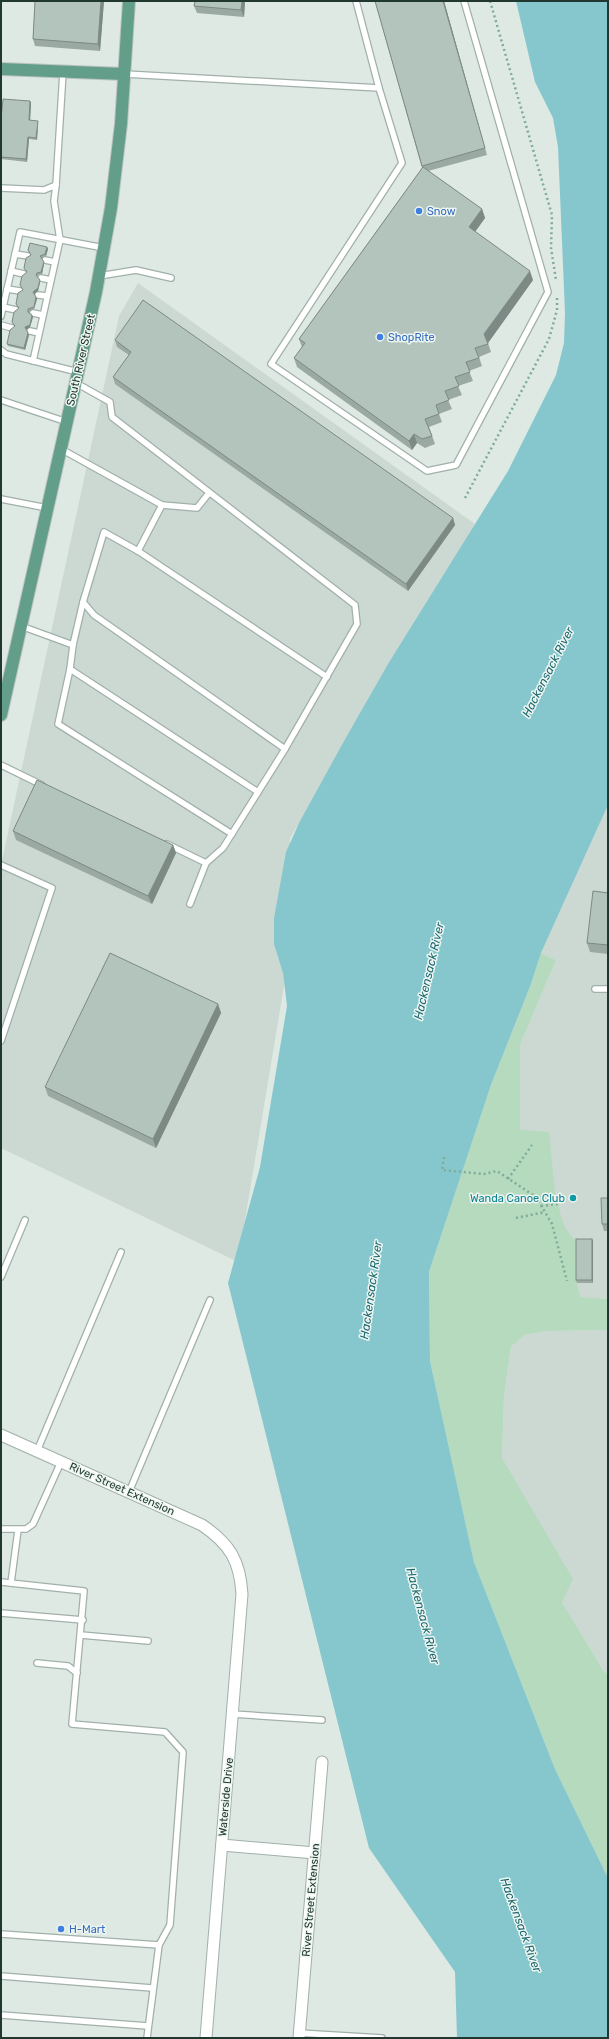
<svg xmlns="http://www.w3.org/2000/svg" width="609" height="2039" viewBox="0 0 609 2039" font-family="Rubik,sans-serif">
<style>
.built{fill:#ccd9d2}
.green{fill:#b6dabe}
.water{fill:#86c7ce}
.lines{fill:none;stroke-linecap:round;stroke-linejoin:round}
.lane-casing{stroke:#a1b0aa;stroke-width:8}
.street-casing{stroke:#a1b0aa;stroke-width:13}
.primary-casing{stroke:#bcc3c1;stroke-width:14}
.path{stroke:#7eac9b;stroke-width:2.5;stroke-dasharray:2 3;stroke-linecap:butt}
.lane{stroke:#fff;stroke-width:5.5}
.street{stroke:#fff;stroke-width:11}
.primary{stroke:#639e8b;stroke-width:12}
.wall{fill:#9aa9a2}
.shaded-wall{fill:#7d8984}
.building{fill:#b3c4bc;stroke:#7d8984}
.shop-dot{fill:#3f7fe0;stroke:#eef6f1;stroke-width:1.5}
.culture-dot{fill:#0f9aa8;stroke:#eef6f1;stroke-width:1.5}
.labels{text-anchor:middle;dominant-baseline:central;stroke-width:3;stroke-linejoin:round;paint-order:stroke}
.shop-label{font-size:11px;fill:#366cbe;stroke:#eef6f1;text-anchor:start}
.street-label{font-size:11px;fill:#203830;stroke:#eef6f1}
.culture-label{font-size:11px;fill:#0d838f;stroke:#eef6f1;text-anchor:end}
.water-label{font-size:12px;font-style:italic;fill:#1c6972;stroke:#eef6f1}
</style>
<rect width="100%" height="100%" fill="#dee9e3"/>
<g class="built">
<polygon points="138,283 475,524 384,680 379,692 290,838 285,980 238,1262 1,1148 1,865 119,316"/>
<polygon points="608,805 608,1299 550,1296 520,1131 520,1045 556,960 541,953"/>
<polygon points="608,1330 608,1675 603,1670 562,1602 502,1458 504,1396 511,1347 524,1335 547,1331"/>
</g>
<path class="green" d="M 541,953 L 556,960 L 520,1045 L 520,1130 L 549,1132 L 556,1202 L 558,1202 C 561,1219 564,1231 577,1241 L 577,1283 L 580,1297 L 608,1299 L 608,1330 L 547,1331 L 524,1335 L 511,1347 L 504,1396 L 502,1458 L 573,1579 L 562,1602 L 603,1670 L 608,1675 L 608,1878 L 555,1769 L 474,1562 L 430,1361 L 429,1272 L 491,1085 L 531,984 Z"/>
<polygon class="water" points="516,1 608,1 608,805 541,953 531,984 491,1085 429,1272 430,1361 474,1562 555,1769 608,1878 608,2038 457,2038 455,1972 369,1848 228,1283 260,1167 287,1006 283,973 274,944 274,918 286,852 299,823 344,741 388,664 508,471 556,375 564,343 565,313 558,147 553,118 535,82"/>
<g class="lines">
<defs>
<g id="lane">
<polyline points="356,1 379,88 402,163 271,364 427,471 456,465 548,292 464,1"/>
<polyline points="125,74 379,88"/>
<polyline points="56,185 63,72"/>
<polyline points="1,188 44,190 56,185 54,201 60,240 33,361"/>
<polyline points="15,254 28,256"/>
<polyline points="45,260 55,262"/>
<polyline points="11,271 24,274"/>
<polyline points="99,276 136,270 171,278"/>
<polyline points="41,278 51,280"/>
<polyline points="7,289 20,291"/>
<polyline points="38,295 47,296"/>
<polyline points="3,307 16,310"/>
<polyline points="33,313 43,315"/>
<polyline points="1,316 20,232 104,248"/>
<polyline points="1,325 12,328"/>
<polyline points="30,331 39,333"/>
<polyline points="1,350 6,354 78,372"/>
<polyline points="76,383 110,402 112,417 355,605 357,624 285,749 223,848 206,863 167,844"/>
<polyline points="1,400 67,422"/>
<polyline points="61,449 162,505 138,551 104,532 83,602 94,615 285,749"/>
<polyline points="1,499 47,508"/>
<polyline points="162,505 197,508 209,493"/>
<polyline points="138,551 327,677"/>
<polyline points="21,626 73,645 70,669 258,792"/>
<polyline points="73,645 83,602"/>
<polyline points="70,669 58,724 232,834"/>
<polyline points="1,765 42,785"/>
<polyline points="1,865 52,888 1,1041"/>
<polyline points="190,904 206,863"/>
<polyline points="595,989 608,989"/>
<polyline points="1,1277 25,1220"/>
<polyline points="37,1451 121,1252"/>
<polyline points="129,1492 210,1300"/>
<polyline points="1,1529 26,1529 33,1524 61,1462"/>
<polyline points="1,1582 84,1591 72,1724 165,1732 183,1752 170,1925 159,1945 147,2038"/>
<polyline points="11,1583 18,1530"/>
<polyline points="1,1613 83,1620"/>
<polyline points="81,1635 148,1641"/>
<polyline points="37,1663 68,1666 77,1673"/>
<polyline points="232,1714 322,1720"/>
<polyline points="1,1934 159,1945"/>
<polyline points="1,1976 152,1988"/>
<polyline points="1,2015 148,2026"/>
<polyline points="299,2033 382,2038"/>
</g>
<g id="street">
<path d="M 1,1435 L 202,1525 C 230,1544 240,1561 242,1594 L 206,2038"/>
<polyline points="222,1845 315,1853"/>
<polyline points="299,2038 322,1762"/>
</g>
<g id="primary">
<polyline points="1,69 124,74"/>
<polyline points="1,715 96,292 111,208 121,124 129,1"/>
</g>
</defs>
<use href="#lane" class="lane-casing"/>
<use href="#street" class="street-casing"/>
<use href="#primary" class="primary-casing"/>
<g class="path">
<polyline points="490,1 552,215 551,248 556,280"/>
<polyline points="465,498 549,339 557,310 557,297"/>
<polyline points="444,1157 442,1170 484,1174 497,1171 536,1197 552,1224 567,1281"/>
<polyline points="508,1179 532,1145"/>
<polyline points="541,1206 558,1204"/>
<polyline points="516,1218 545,1212"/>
</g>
<use href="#lane" class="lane"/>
<use href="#street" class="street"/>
<use href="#primary" class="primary"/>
</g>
<g class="wall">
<polygon points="35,1 104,1 100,51 35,46 33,39"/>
<polygon points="195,1 245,1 244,17 197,13 194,6"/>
<polygon points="375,1 444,1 487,155 428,171 482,209 485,218 475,232 533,280 488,343 491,352 479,357 482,366 469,371 473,381 458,386 462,395 448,400 452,409 439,414 442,422 429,427 435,444 425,448 417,443 412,450 297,367 294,358 302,347 299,339 422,168"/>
<polygon points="30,101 31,103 30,120 38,123 37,140 29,139 27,162 1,159 1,119"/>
<polygon points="47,247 48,249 46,256 41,259 44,264 42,274 38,275 37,277 40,282 38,291 34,294 37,299 34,309 29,312 29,313 33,317 30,327 26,330 29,335 25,350 8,346 7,344 15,327 12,322 19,309 16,304 23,290 20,285 27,273 24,268 31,255 28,250"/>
<polygon points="115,340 453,518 455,525 408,591 115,384 113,377 129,355 117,347"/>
<polygon points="13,831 173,845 176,853 152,904 16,840"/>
<polygon points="608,893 608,954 590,952 587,943"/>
<polygon points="218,1004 221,1013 156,1148 48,1096 45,1087"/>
<polygon points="608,1198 608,1231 604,1231 602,1224"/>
<polygon points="592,1239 593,1241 593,1283 577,1283 576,1280"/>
</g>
<g class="shaded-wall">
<polygon points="101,1 104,1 100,51 98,44"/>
<polygon points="242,1 245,1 244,17 241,10"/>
<polygon points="443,1 444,1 487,155"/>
<polygon points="30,101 31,103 30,122 29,120"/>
<polygon points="38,121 38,123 37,140 36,138"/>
<polygon points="28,137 29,139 27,162 26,159"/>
<polygon points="482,209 485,218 472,236 469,227"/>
<polygon points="47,247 48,249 46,256 45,254"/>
<polygon points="44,262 44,264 42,274 41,272"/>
<polygon points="530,271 533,280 488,343 484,334"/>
<polygon points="40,280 40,282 38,291 34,294 33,292"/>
<polygon points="36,297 37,299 34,309 34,307"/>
<polygon points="32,315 33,317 30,327 26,330 25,327"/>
<polygon points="28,333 29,335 25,350 24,348"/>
<polygon points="414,434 417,443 412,450 409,441"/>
<polygon points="453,518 455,525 408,591 406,584"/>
<polygon points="173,845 176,853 152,904 148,896"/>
<polygon points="218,1004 221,1013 156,1148 153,1139"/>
<polygon points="592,1239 593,1241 593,1283 592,1280"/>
</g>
<g class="building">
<polygon points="35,1 101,1 98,44 33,39"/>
<polygon points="195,1 242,1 241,10 194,6"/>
<polygon points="375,1 443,1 485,148 422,166"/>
<polygon points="3,99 30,101 29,120 38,121 36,138 28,137 26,159 1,157 1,119"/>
<polygon points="423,167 482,209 469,227 530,271 484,334 488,344 475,348 479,358 466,362 470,372 455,377 459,386 445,391 449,400 436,405 439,414 425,419 432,436 422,439 414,434 409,441 294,358 305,343 299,339"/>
<polygon points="30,243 47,247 45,254 40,256 44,262 41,272 37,273 36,275 40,280 38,288 33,292 36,297 34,307 28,309 28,312 32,315 30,325 25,327 28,333 24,348 7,344 10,330 15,326 12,322 14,312 19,308 16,304 18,293 23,290 20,285 22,276 27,272 24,268 26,258 31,255 28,250"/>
<polygon points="143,300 453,518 406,584 113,377 131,352 115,340"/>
<polygon points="37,780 173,845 148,896 13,831"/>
<polygon points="593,891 608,893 608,945 587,943"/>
<polygon points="110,953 218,1004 153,1139 45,1087"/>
<polygon points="601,1198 608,1198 608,1224 602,1224"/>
<rect x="576" y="1239" width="16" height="41"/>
</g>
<g class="shop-dot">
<circle cx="419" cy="211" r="4"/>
<circle cx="380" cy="337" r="4"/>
<circle cx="61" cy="1929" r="4"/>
</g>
<circle class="culture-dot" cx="573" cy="1198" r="4"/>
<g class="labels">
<g class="shop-label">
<text x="427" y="211">Snow</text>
<text x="388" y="337">ShopRite</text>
<text x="69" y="1929">H-Mart</text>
</g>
<g class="street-label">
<text transform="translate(81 360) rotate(-77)">South River Street</text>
<text transform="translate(122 1489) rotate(24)">River Street Extension</text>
<text transform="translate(226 1797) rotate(-85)">Waterside Drive</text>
<text transform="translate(311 1900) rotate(-85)">River Street Extension</text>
</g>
<g class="culture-label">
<text x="565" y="1198">Wanda Canoe Club</text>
</g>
<g class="water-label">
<text transform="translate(548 672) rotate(-63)">Hackensack River</text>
<text transform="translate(429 971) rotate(-77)">Hackensack River</text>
<text transform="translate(371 1290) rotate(-82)">Hackensack River</text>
<text transform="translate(423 1616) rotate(75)">Hackensack River</text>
<text transform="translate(521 1925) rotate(70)">Hackensack River</text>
</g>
</g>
<rect width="609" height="2039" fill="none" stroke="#203830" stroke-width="4"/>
</svg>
